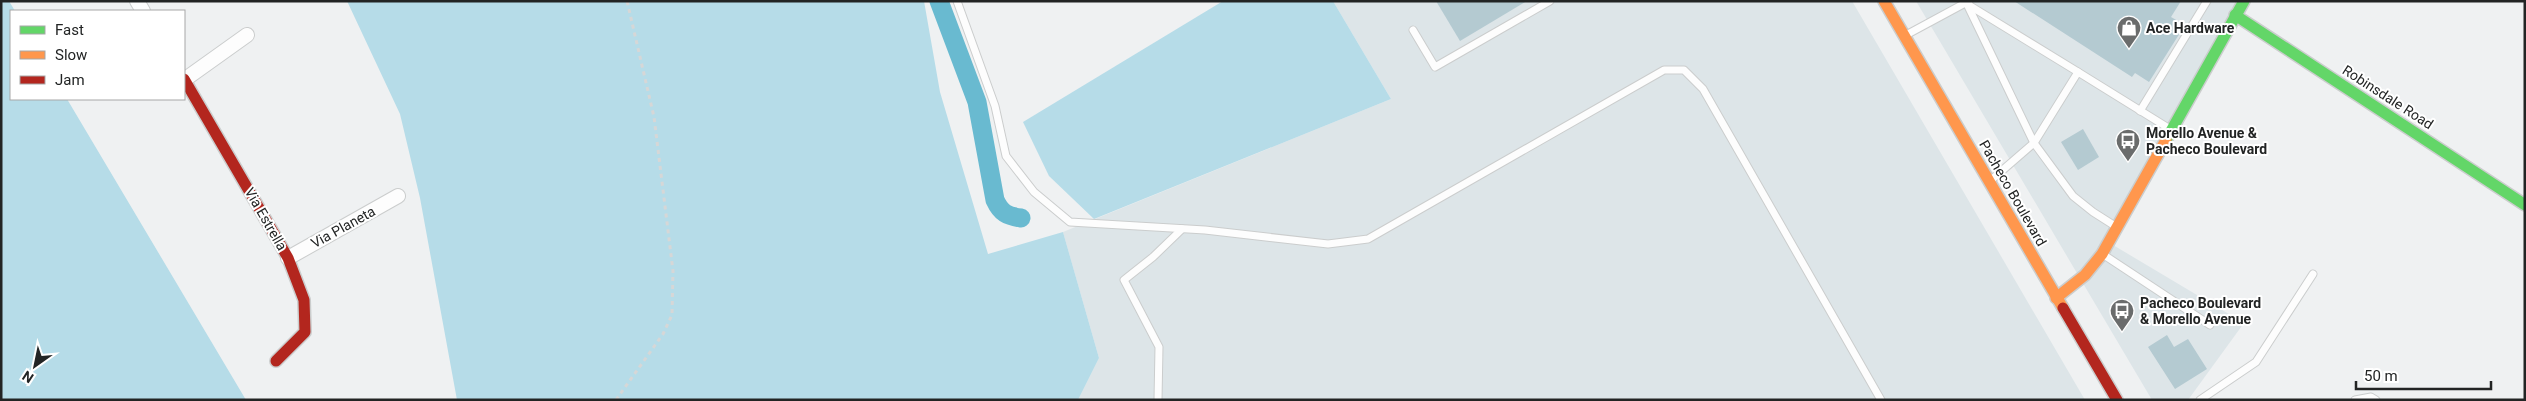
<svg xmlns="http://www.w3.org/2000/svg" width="2526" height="401" viewBox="0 0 2526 401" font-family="Roboto,sans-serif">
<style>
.built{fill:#dde5e8}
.green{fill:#b6dce8}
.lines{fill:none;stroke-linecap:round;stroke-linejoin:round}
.canal{stroke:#69bad0;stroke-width:19}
.building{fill:#b4cad1}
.lane-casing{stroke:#cbcdcd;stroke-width:9}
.street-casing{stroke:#cbcdcd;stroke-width:16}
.fast-casing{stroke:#cbcdcd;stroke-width:14}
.slow-casing{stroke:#cbcdcd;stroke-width:14}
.jam-casing{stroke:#cbcdcd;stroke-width:14}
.path{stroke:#d6d7d7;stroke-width:3;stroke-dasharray:4 4;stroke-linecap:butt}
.lane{stroke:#fdfdfd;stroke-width:7}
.street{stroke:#fdfdfd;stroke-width:14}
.fast{stroke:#63d668;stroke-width:11}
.slow{stroke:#ff974d;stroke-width:11}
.jam{stroke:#b3261e;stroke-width:11}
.labels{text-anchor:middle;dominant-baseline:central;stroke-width:4;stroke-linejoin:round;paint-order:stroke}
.poi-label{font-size:14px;font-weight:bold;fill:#222424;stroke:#fff;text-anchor:start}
.street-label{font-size:14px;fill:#222424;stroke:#fff}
</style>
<rect width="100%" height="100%" fill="#eff1f2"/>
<g class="built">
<polygon points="1333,1 1852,1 2085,400 1078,400 1099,358 1063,232 1391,99"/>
<polygon points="1916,1 2244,1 2108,242 2244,323 2188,400 2152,400"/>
</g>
<g class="green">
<polygon points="1,1 9,1 15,11 11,11 11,99 67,99 246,400 1,400"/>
<polygon points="347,1 924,1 940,92 988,254 1063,232 1099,358 1078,400 457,400 420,198 400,114"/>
<polygon points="1223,1 1333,1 1391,99 1094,219 1049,176 1023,122"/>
</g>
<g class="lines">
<path class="canal" d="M 939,1 L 977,102 L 995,200 C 1001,213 1007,216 1021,218"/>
</g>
<g class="building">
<polygon points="1436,1 1527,1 1460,41"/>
<polygon points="2014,1 2181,1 2171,17 2185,25 2149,82 2135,73 2132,77"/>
<polygon points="2083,129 2099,157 2078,170 2061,142"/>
<polygon points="2167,335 2174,347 2188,339 2207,369 2175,389 2148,347"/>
</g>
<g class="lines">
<defs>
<g id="lane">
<polyline points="957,1 995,106 1006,156 1034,192 1070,222 1205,230 1328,244 1368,239 1664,70 1684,70 1703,89 1881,400"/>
<polyline points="1413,30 1435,67 1550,1"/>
<polyline points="1906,35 1969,1"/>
<polyline points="2078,72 1967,4 2034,143 2073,196 2093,212 2115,226"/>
<polyline points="2140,111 2207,1"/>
<polyline points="1990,181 2034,143 2078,72 2170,129"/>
<polyline points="2104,255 2210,325"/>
<polyline points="1158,400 1159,347 1124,280 1153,257 1182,229"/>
<polyline points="2200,400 2256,362 2313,274"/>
<polyline points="2355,400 2371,397 2376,400"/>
</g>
<g id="street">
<polyline points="137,1 143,11"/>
<polyline points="184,80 247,35"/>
<polyline points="288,258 398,196"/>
</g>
<g id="fast">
<polyline points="2235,15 2525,205"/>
<polyline points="2166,140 2244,1"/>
</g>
<g id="slow">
<polyline points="1884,1 2063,308"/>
<polyline points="2056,298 2085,275 2102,254 2166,140"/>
</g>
<g id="jam">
<polyline points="184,79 288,258 304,300 305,332 276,361"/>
<polyline points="2063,308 2117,400"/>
</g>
</defs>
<use href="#lane" class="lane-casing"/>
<use href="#street" class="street-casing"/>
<use href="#fast" class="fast-casing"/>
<use href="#slow" class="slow-casing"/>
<use href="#jam" class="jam-casing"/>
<polyline class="path" points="616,400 663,334 672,315 673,271 654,117 627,1"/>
<use href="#lane" class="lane"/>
<use href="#street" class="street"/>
<use href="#fast" class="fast"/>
<use href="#slow" class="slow"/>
<use href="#jam" class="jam"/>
</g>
<defs>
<symbol id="shop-pin" viewBox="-11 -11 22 30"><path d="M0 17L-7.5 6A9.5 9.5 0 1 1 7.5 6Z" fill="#6a6c6c" stroke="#fff"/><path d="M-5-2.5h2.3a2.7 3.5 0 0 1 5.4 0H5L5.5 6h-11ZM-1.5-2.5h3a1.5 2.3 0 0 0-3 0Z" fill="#fff"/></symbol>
<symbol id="bus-pin" viewBox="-11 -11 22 30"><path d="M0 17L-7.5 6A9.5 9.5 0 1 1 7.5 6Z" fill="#6a6c6c" stroke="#fff"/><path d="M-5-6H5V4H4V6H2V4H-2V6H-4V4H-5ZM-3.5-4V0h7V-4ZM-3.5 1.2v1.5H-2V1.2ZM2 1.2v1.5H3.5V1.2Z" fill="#fff"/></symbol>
</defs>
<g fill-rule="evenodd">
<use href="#shop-pin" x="2115" y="14" width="28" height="38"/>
<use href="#bus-pin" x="2114" y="127" width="28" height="38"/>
<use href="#bus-pin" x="2108" y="297" width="28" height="38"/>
</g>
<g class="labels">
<g class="poi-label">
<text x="2146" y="28">Ace Hardware</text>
<text x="2146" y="133">Morello Avenue &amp;<tspan x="2146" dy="16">Pacheco Boulevard</tspan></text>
<text x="2140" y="303">Pacheco Boulevard<tspan x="2140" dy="16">&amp; Morello Avenue</tspan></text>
</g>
<g class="street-label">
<text transform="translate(2388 97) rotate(33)">Robinsdale Road</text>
<text transform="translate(2013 193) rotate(60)">Pacheco Boulevard</text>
<text transform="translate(266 219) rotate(60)">Via Estrella</text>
<text transform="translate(343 227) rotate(-29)">Via Planeta</text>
</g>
</g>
<rect width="2526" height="401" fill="none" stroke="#222424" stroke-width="5"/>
<rect x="10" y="10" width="175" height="90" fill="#ffffff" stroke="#a7a7a7"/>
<rect x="20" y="26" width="25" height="8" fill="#63d668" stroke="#a7a7a7"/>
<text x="55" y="35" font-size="15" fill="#222424">Fast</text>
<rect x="20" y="51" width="25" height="8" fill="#ff974d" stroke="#a7a7a7"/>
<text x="55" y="60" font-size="15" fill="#222424">Slow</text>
<rect x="20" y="76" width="25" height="8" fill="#b3261e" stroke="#a7a7a7"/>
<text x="55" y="85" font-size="15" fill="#222424">Jam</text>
<g transform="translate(35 366) rotate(213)" stroke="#ffffff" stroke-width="4" paint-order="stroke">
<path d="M0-4L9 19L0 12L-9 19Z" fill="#222424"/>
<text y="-8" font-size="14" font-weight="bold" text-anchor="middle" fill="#222424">N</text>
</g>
<path d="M2356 381v8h135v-8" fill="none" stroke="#222424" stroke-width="2.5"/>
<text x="2364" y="381" font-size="15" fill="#222424" stroke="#ffffff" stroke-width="4" paint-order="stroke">50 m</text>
</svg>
